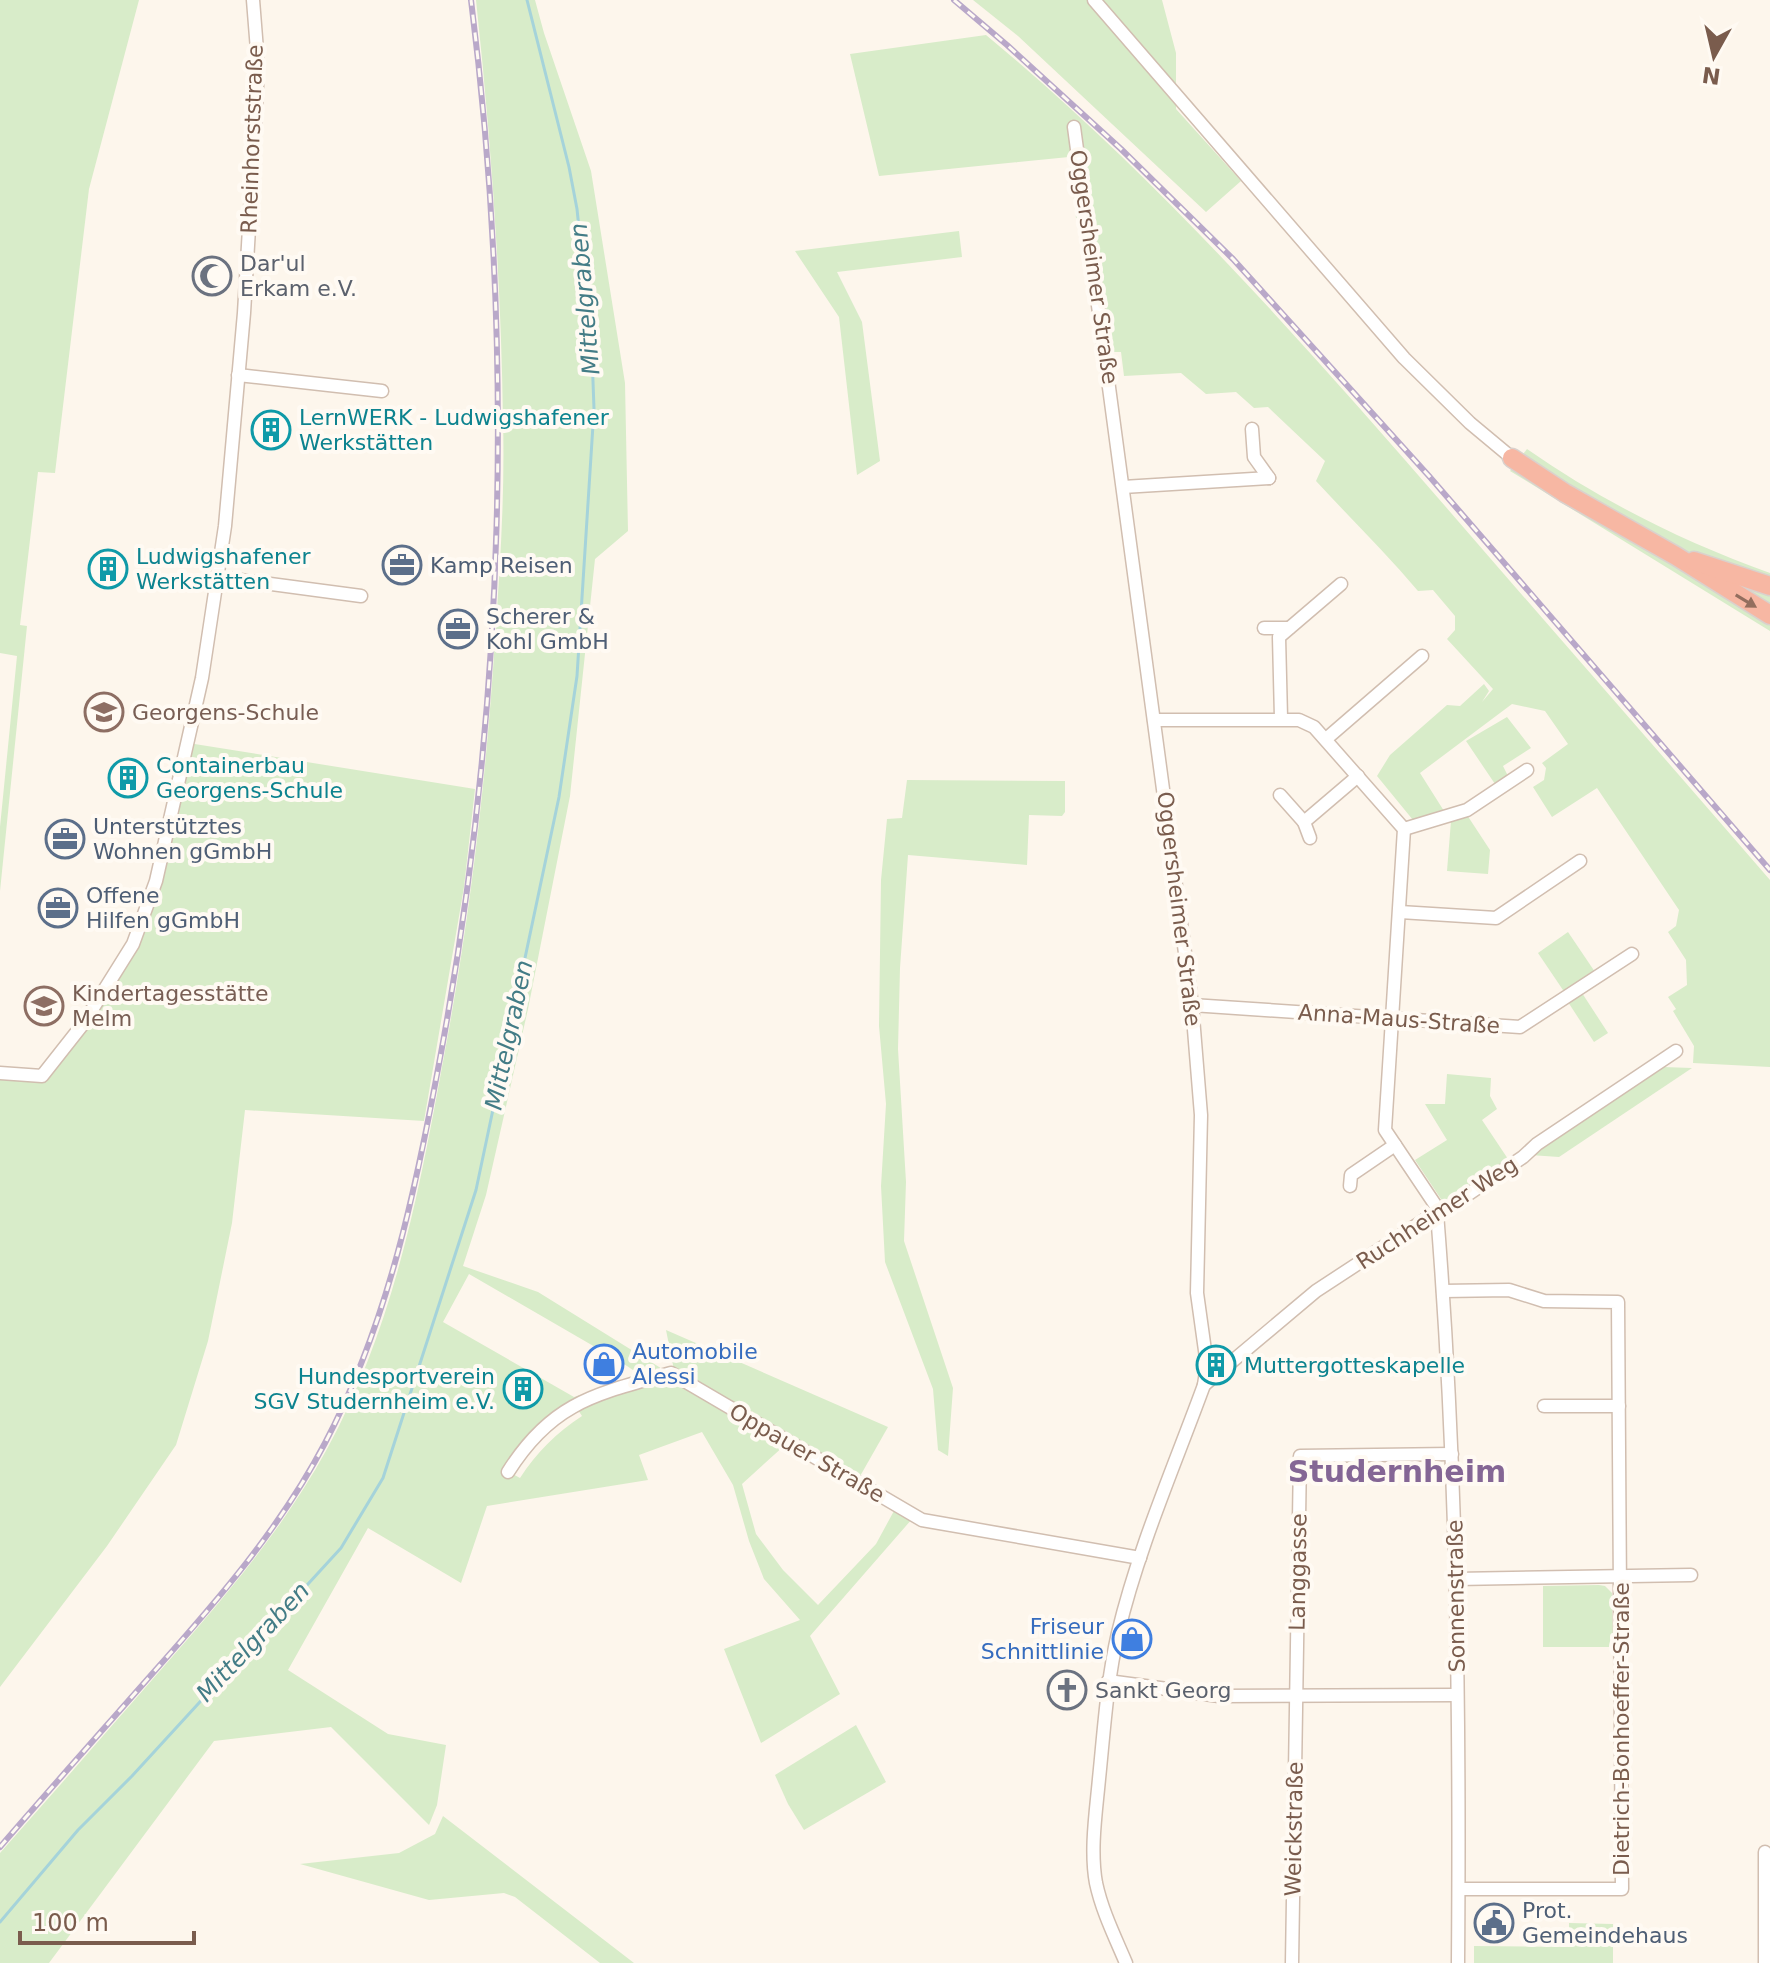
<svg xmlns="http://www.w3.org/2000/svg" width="1770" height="1963" viewBox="0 0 1770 1963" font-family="'DejaVu Sans',sans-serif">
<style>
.green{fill:#d8ecc9;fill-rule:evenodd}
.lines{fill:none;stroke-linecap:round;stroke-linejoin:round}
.stream{stroke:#a5d3da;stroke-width:3}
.minor-casing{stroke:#d1beb0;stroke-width:15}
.highway-casing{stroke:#dad1cd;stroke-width:21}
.minor{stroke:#fff;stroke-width:12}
.highway{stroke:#f7b7a3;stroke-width:18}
.rail-casing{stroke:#b9a8c9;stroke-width:6}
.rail{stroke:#fffaf3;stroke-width:3;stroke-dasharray:9;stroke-linecap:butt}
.oneway{fill:#936e5e}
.labels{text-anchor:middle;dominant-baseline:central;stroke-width:8;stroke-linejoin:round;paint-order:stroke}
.street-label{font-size:22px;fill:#7a5c4d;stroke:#fffaf3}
.worship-label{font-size:22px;fill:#5b616d;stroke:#fffaf3;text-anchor:start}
.culture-label{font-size:22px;fill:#0d838f;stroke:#fffaf3;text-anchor:start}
.service-label{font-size:22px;fill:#4e5e75;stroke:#fffaf3;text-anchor:start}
.education-label{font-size:22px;fill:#785e54;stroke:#fffaf3;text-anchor:start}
.shop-label{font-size:22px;fill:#366cbe;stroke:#fffaf3;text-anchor:start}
.water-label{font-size:24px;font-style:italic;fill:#437c86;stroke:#fffaf3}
.district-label{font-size:30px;font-weight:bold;fill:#846695;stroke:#fffaf3}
</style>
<rect width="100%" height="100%" fill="#fdf6ec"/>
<g class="green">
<polygon points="0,0 139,0 89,189 55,473 38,472 20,625 27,626 0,891 0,827 17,656 0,653"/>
<path d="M 476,0 L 535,0 L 544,33 L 591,171 L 625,383 L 628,531 L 595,559 L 570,796 L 528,1009 L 486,1195 L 463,1266 L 538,1292 L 785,1445 L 742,1484 L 756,1534 L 783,1570 L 818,1605 L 876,1544 L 895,1509 L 912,1519 L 810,1636 L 840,1694 L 761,1743 L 724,1649 L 800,1620 L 764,1579 L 749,1541 L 733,1485 L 702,1432 L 639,1455 L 648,1480 L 487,1506 L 461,1583 L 368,1528 L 288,1670 L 388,1734 L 446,1745 L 437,1805 L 429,1825 L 331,1727 L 214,1741 L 49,1963 L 0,1963 L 0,1853 C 51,1796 101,1738 152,1680 C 216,1607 280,1535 327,1449 C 392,1330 418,1199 442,1067 C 469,926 486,783 495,640 C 500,567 505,493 503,420 C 501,279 491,139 476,0 ZM 469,1274 L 621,1362 L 642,1376 L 574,1397 L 443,1322 ZM 574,1404 L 582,1416 C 556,1433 537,1452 520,1478 L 509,1472 Z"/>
<polygon points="973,0 1162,0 1176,53 1176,109 1241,181 1206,212 1018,36"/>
<path d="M 986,35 C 1155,175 1301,340 1445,506 C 1553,631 1662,755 1770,880 L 1770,1067 L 1693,1063 L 1694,1046 L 1673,1011 L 1676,1009 L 1668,997 L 1687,985 L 1686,960 L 1668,932 L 1676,926 L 1679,910 L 1597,788 L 1552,817 L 1533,787 L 1544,780 L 1546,768 L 1542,763 L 1568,744 L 1545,711 L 1512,704 L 1420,773 L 1444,811 L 1413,820 L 1377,776 L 1390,755 L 1447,705 L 1460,706 L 1484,684 L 1489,691 L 1482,702 L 1493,689 L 1447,639 L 1455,630 L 1455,616 L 1433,590 L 1418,591 C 1386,553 1350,518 1316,481 L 1325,461 L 1268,407 L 1254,408 L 1236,392 L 1206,394 L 1181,373 L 1124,376 L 1121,352 L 1111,352 L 1093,226 L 1076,218 L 1069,157 L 879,176 L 850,54 Z"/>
<polygon points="959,231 962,257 837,272 862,322 880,461 857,475 839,317 795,251"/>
<path d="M 1527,449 C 1603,502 1684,542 1770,573 L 1770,631 L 1510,471 Z"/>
<polygon points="1507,717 1531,748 1503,766 1508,776 1495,784 1466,741"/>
<path d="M 182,742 L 475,789 L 464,887 L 424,1121 L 245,1110 L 232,1223 L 208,1341 L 176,1445 L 107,1546 L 0,1687 L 0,1066 L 39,1070 C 70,1030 103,989 126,943 C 155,887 168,805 182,742 Z"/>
<polygon points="907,780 1065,781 1065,812 1062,816 1029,815 1027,865 908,855 900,968 898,1049 906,1182 904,1241 953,1388 948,1456 938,1450 933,1389 885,1262 881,1186 886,1104 879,1026 881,880 887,819 902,818"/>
<polygon points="1467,815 1490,850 1488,874 1447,871 1451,821"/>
<polygon points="1568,932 1595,972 1565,993 1538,953"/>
<polygon points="1582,993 1608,1033 1594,1042 1568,1002"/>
<polygon points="1663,1067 1692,1068 1559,1157 1530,1155"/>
<polygon points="1447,1074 1491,1078 1490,1096 1497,1109 1482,1120 1510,1162 1445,1205 1415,1160 1447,1140 1425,1104 1445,1104"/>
<polygon points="666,1330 888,1427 859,1478 674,1370"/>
<polygon points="1599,1585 1605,1586 1612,1593 1613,1647 1543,1647 1543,1586"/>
<polygon points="856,1725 886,1782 804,1830 788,1804 775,1775"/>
<polygon points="443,1816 634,1963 600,1963 515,1897 504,1893 429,1900 300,1864 399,1853 435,1834"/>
<polygon points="1569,1923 1613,1924 1613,1963 1474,1963 1474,1946 1569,1947"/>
</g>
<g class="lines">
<polyline class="stream" points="0,1922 78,1830 132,1776 341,1548 383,1478 476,1190 559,797 577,676 594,409 592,354 577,209 569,167 527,0"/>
<defs>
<g id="minor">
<polyline points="1094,0 1404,358 1470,423 1512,458"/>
<path d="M 1074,127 L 1192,1005 L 1201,1115 L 1197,1293 L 1207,1365 L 1204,1385 C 1174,1467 1138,1549 1118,1633 C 1107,1681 1104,1730 1099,1779 C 1096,1812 1090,1850 1096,1883 C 1102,1911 1115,1937 1126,1963"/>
<polyline points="238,375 382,391"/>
<polyline points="1252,429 1254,457 1269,478"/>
<polyline points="1123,487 1269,478"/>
<polyline points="218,577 361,596"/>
<polyline points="1264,628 1289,628"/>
<polyline points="1281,718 1279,637 1341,584"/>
<path d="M 1154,720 L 1299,720 L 1314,727 L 1404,829 L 1385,1130 L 1436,1206 L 1437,1213 C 1457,1463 1460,1713 1458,1963"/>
<polyline points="1326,739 1422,656"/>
<polyline points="1280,795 1304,822 1358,776"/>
<polyline points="1304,822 1310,838"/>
<polyline points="1404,829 1467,810 1527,770"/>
<polyline points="1400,912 1496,918 1580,861"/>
<polyline points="1192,1005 1520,1027 1632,954"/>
<polyline points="0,1073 42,1076 83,1024 133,944 156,881 202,678 225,526 244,313 257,93 257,50 253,0"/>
<polyline points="1350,1186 1351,1175 1395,1145"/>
<polyline points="1443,1291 1509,1290 1544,1301 1618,1302 1622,1889 1459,1889"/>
<polyline points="1204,1385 1316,1291 1432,1215 1442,1212 1523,1157 1537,1144 1676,1051"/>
<polyline points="1544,1406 1619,1406"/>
<path d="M 508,1472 C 552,1402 596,1394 671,1373 L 922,1520 L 1140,1558"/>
<polyline points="1456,1579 1691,1575"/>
<polyline points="1108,1681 1219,1696 1457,1695"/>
<polyline points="1765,1852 1765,1963"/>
<polyline points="1292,1963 1300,1456 1452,1454"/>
</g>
<g id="highway">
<polyline points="1512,458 1565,493 1676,556 1770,615"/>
<polyline points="1694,561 1770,586"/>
</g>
</defs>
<use href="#minor" class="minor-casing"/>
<use href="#highway" class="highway-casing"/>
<use href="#minor" class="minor"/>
<use href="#highway" class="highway"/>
<defs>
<g id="rail">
<polyline points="954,0 1007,45 1121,149 1233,259 1429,476 1770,870"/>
<path d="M 0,1847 C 50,1789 101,1732 152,1674 C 216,1602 280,1529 325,1443 C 389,1321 416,1188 441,1053 C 505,706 515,350 471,0"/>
</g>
</defs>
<use href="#rail" class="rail-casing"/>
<use href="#rail" class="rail"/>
</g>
<defs><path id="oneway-solid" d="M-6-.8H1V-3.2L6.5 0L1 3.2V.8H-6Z" transform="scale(2)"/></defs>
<use class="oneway" href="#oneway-solid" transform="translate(1746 601) rotate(31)"/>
<defs>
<symbol id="mosque-ring" viewBox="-11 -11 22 22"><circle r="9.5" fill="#fffaf3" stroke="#6b7280" stroke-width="1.5"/><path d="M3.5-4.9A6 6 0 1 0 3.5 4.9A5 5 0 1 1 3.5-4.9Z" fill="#6b7280"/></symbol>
<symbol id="building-ring" viewBox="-11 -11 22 22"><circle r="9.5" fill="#fffaf3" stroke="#0f9aa8" stroke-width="1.5"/><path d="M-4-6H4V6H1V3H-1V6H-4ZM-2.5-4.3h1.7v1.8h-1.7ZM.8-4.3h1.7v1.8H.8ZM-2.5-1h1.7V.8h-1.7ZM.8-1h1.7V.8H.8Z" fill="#0f9aa8"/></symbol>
<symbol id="office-ring" viewBox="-11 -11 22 22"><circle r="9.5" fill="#fffaf3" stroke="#5c6f8a" stroke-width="1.5"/><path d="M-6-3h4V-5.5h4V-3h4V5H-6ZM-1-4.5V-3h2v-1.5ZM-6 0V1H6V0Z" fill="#5c6f8a"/></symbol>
<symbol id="school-ring" viewBox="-11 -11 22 22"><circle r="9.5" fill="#fffaf3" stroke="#8d6e63" stroke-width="1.5"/><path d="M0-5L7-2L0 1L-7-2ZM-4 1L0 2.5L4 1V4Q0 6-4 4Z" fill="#8d6e63"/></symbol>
<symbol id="shop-ring" viewBox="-11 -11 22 22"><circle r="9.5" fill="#fffaf3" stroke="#3f7fe0" stroke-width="1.5"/><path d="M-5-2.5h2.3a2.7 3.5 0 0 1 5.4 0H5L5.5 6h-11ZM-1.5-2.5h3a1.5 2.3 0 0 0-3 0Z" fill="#3f7fe0"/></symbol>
<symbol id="church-ring" viewBox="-11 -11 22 22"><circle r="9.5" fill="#fffaf3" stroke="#6b7280" stroke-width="1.5"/><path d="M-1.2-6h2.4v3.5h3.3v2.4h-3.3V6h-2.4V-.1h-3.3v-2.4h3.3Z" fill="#6b7280"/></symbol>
<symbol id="civic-ring" viewBox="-11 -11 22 22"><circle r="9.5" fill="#fffaf3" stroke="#5c6f8a" stroke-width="1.5"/><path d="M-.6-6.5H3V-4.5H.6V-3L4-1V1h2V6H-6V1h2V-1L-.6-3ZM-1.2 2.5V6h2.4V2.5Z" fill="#5c6f8a"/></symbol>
</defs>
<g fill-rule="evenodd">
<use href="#mosque-ring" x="190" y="254" width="44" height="44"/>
<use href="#building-ring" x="249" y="408" width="44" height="44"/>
<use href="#office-ring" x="380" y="543" width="44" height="44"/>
<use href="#building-ring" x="86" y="547" width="44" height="44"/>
<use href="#office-ring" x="436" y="607" width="44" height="44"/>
<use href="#school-ring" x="82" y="690" width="44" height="44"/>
<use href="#building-ring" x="106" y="756" width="44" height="44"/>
<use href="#office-ring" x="43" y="817" width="44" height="44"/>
<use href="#office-ring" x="36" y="886" width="44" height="44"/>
<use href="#school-ring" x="22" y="984" width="44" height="44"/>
<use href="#shop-ring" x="582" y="1342" width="44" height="44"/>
<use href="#building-ring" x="1194" y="1343" width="44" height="44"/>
<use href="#building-ring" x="501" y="1367" width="44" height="44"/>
<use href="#shop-ring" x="1110" y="1617" width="44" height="44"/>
<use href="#church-ring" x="1045" y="1668" width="44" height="44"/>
<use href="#civic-ring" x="1472" y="1901" width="44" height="44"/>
</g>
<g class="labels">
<g class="street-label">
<text transform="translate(252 139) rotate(-88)">Rheinhorststraße</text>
<text transform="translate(1094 267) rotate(82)">Oggersheimer Straße</text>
<text transform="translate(1179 909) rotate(83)">Oggersheimer Straße</text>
<text transform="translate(1399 1019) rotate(4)">Anna-Maus-Straße</text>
<text transform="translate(1437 1213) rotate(-33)">Ruchheimer Weg</text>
<text transform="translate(807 1453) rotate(30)">Oppauer Straße</text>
<text transform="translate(1298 1572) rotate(-89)">Langgasse</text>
<text transform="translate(1456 1596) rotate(-91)">Sonnenstraße</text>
<text transform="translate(1621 1729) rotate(-90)">Dietrich-Bonhoeffer-Straße</text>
<text transform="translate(1294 1829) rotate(-89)">Weickstraße</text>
</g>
<g class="worship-label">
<text x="240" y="263">Dar'ul<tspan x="240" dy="25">Erkam e.V.</tspan></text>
<text x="1095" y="1690">Sankt Georg</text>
</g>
<g class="culture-label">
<text x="299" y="417">LernWERK - Ludwigshafener<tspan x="299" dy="25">Werkstätten</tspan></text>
<text x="136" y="556">Ludwigshafener<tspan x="136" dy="25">Werkstätten</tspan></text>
<text x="156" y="765">Containerbau<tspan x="156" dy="25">Georgens-Schule</tspan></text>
<text x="1244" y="1365">Muttergotteskapelle</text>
<text x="495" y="1376" text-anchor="end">Hundesportverein<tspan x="495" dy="25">SGV Studernheim e.V.</tspan></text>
</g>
<g class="service-label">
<text x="430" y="565">Kamp Reisen</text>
<text x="486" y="616">Scherer &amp;<tspan x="486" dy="25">Kohl GmbH</tspan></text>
<text x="93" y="826">Unterstütztes<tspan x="93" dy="25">Wohnen gGmbH</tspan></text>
<text x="86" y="895">Offene<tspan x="86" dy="25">Hilfen gGmbH</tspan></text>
<text x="1522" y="1910">Prot.<tspan x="1522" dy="25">Gemeindehaus</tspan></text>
</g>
<g class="education-label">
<text x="132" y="712">Georgens-Schule</text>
<text x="72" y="993">Kindertagesstätte<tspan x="72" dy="25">Melm</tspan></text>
</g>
<g class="shop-label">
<text x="632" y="1351">Automobile<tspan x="632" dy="25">Alessi</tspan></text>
<text x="1104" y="1626" text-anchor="end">Friseur<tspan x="1104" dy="25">Schnittlinie</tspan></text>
</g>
<g class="water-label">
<text transform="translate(585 299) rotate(-95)">Mittelgraben</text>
<text transform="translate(509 1035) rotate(-78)">Mittelgraben</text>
<text transform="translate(253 1642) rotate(-47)">Mittelgraben</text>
</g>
<g class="district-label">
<text x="1397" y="1471">Studernheim</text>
</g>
</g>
<g transform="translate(1714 56) rotate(188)" stroke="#fffaf3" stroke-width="6" paint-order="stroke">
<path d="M0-6L14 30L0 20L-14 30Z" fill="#7a5c4d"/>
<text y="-12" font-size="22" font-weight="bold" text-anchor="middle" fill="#7a5c4d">N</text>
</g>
<path d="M20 1931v12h174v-12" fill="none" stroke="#7a5c4d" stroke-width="4"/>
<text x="32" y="1931" font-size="24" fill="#7a5c4d" stroke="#fffaf3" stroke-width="6" paint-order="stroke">100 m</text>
</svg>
